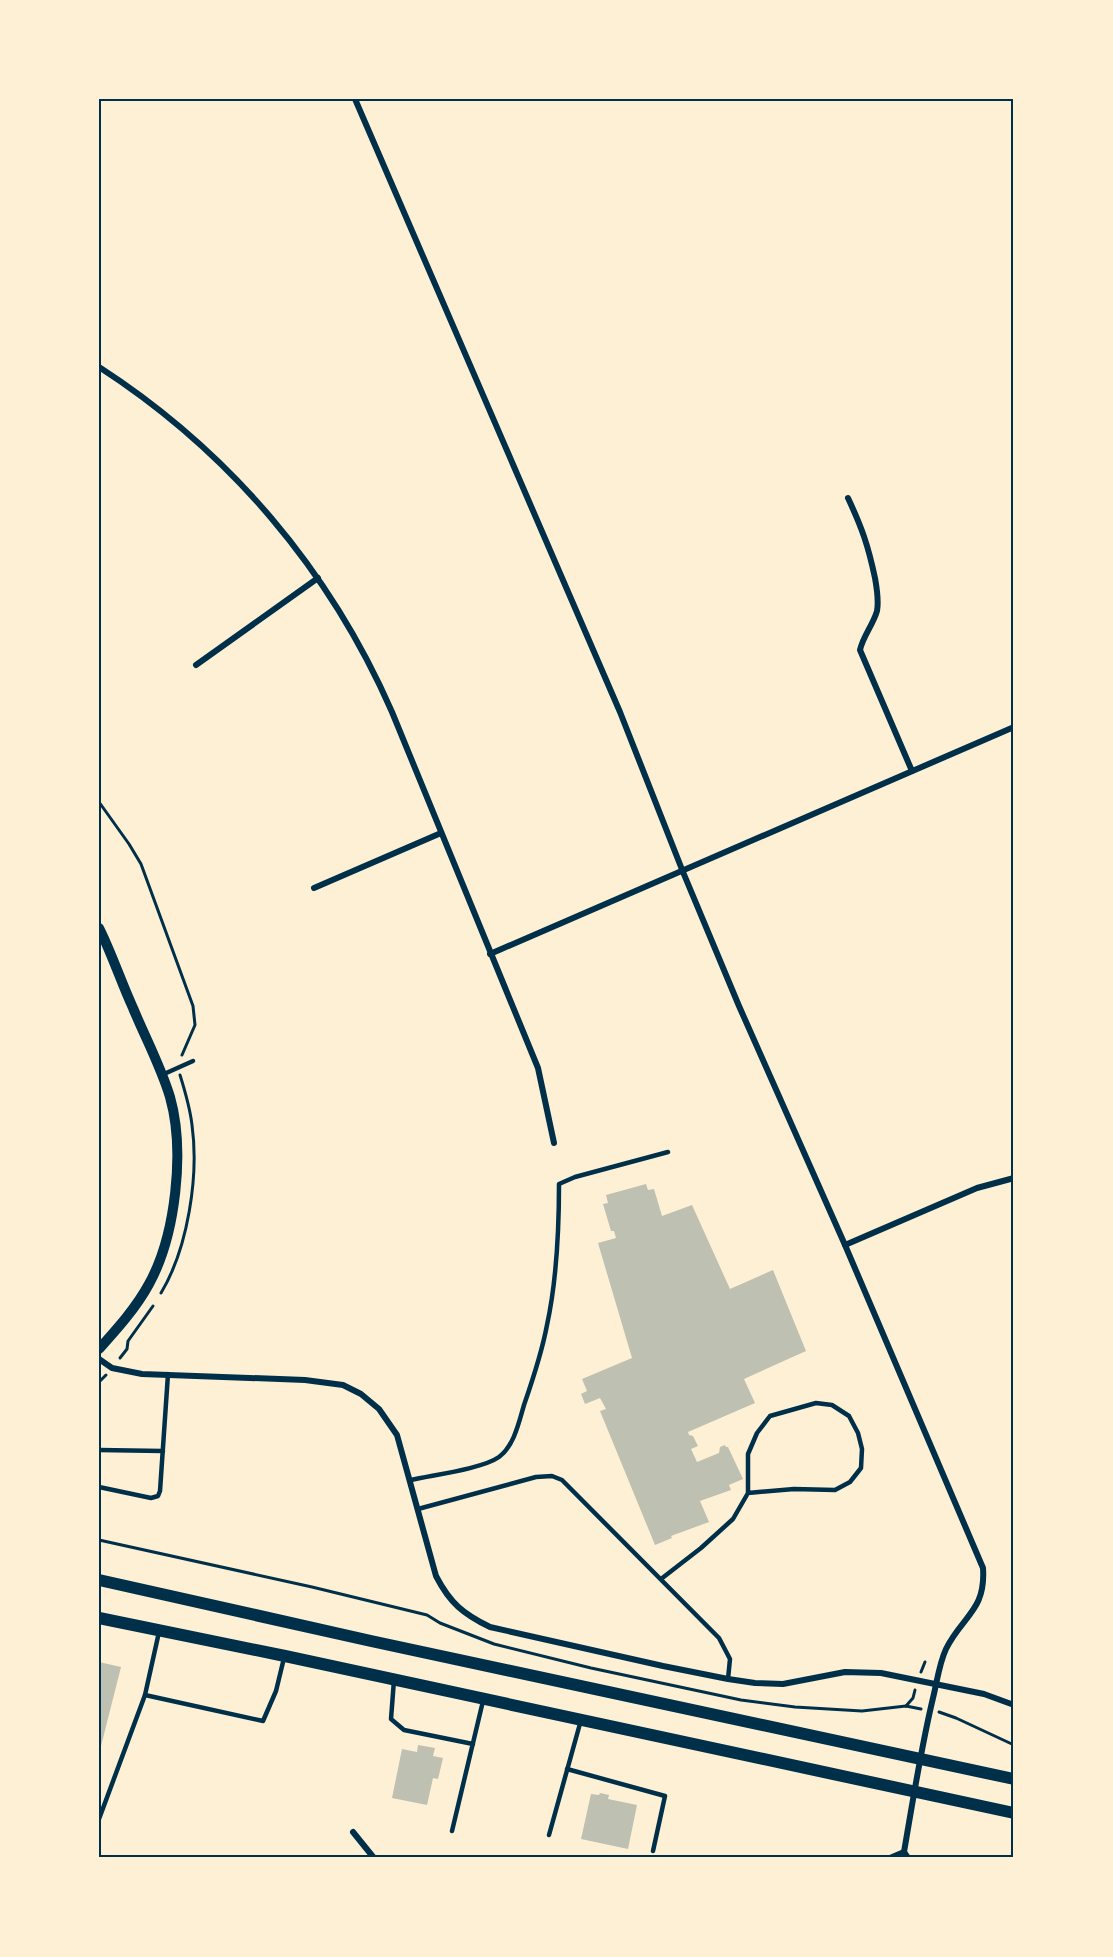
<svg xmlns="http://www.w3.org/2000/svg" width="1113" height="1957" viewBox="0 0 1113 1957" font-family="Ubuntu,sans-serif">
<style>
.building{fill:#bec0b2}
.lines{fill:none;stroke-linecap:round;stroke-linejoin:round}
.path{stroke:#003049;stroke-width:3}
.service{stroke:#003049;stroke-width:4.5}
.minor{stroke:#003049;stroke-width:6}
.tertiary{stroke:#003049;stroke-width:10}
.secondary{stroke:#003049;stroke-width:12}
.neatline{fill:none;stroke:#003049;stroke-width:2}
</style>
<rect width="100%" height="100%" fill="#fdf0d5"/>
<g class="building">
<polygon points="646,1184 648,1190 654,1189 662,1216 692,1205 730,1289 773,1270 806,1351 744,1379 755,1403 688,1432 689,1435 693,1436 698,1446 691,1449 697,1462 719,1453 720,1447 725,1445 726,1447 728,1447 743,1479 729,1485 731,1490 700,1501 709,1522 671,1536 672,1538 655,1545 600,1411 606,1409 600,1398 585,1404 581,1394 587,1391 582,1379 632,1358 598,1243 616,1238 614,1231 611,1231 603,1204 608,1203 606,1195"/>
<polygon points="99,1662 121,1667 100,1750 99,1750"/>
<polygon points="418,1745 435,1748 433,1756 443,1758 438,1779 433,1778 427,1805 392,1798 402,1749 417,1752"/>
<polygon points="600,1793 609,1795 608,1799 637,1805 628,1849 581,1839 591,1794 599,1795"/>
</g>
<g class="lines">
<g class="path">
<polyline points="99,802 129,844 141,864 193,1006 195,1025 182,1055"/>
<path d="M 161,1293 C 188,1248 199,1176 192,1125 C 190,1108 185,1091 180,1075"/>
<polyline points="120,1358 127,1349 128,1341 153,1306"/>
<polyline points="99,1382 106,1375"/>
<polyline points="99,1540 312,1587 427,1615 440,1623 494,1644 591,1668 741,1700 795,1707 862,1711 906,1706 921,1709"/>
<polyline points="921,1672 925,1662"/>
<polyline points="906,1706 913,1698 915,1690"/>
<polyline points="939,1712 956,1718 1014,1745"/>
</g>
<g class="service">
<polyline points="164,1074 193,1061"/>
<polyline points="99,1450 163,1451"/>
<path d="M 411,1480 C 432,1475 482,1469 499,1457 C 514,1446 519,1422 524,1405 C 533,1379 542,1352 547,1325 C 557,1279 559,1232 559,1184 L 575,1177 L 668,1152"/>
<polyline points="99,1487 151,1498 158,1496 160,1491 168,1374"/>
<polyline points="418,1509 536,1477 552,1476 562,1480 719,1638 730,1659 728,1679"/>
<polyline points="661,1579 701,1548 733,1519 748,1493 748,1454 757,1433 770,1416 816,1403 832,1405 849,1416 858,1433 862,1449 861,1468 850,1482 835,1490 794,1489 748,1493"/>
<polyline points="394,1680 391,1719 404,1730 473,1744"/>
<polyline points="145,1695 263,1721 276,1691 284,1658"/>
<polyline points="567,1769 665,1796 653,1851"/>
<polyline points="99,1819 145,1695 159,1632"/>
<polyline points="452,1831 483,1701"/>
<polyline points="549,1835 581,1720"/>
</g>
<g class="minor">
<path d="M 355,99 L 620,712 L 683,872 L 739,1006 L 845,1245 L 983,1568 C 986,1611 962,1616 946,1649 C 939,1664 937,1682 933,1698 C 921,1748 913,1800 904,1852 L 908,1858"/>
<path d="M 99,367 C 229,451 330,570 392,712 L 538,1068 L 554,1143"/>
<path d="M 848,498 C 862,528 868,545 875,578 C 877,589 879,600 877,611 C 873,625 863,636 860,650 L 912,771"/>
<polyline points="196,665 318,578"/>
<polyline points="314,888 441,833"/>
<polyline points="490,954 1014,727"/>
<polyline points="845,1245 977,1188 1014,1178"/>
<path d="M 99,1359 L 112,1368 L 142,1374 L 305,1380 L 343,1385 L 361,1394 L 379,1409 L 397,1435 L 436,1576 C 450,1603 463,1614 490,1627 L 663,1666 L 728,1679 L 755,1683 L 783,1684 L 845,1672 L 881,1673 L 984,1694 L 1014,1705"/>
<polyline points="353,1832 374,1858"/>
<polyline points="890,1858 904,1852"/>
</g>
<path class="tertiary" d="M 99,928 C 112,954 121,982 133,1008 C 145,1037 161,1067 170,1097 C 185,1150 176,1235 149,1284 C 136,1308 117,1329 99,1349"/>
<g class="secondary">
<polyline points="99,1580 371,1641 1014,1779"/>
<polyline points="99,1618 285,1656 1014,1813"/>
</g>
</g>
<rect width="1113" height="1957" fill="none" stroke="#fdf0d5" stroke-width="201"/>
<rect x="100" y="100" width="912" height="1756" class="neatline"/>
</svg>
